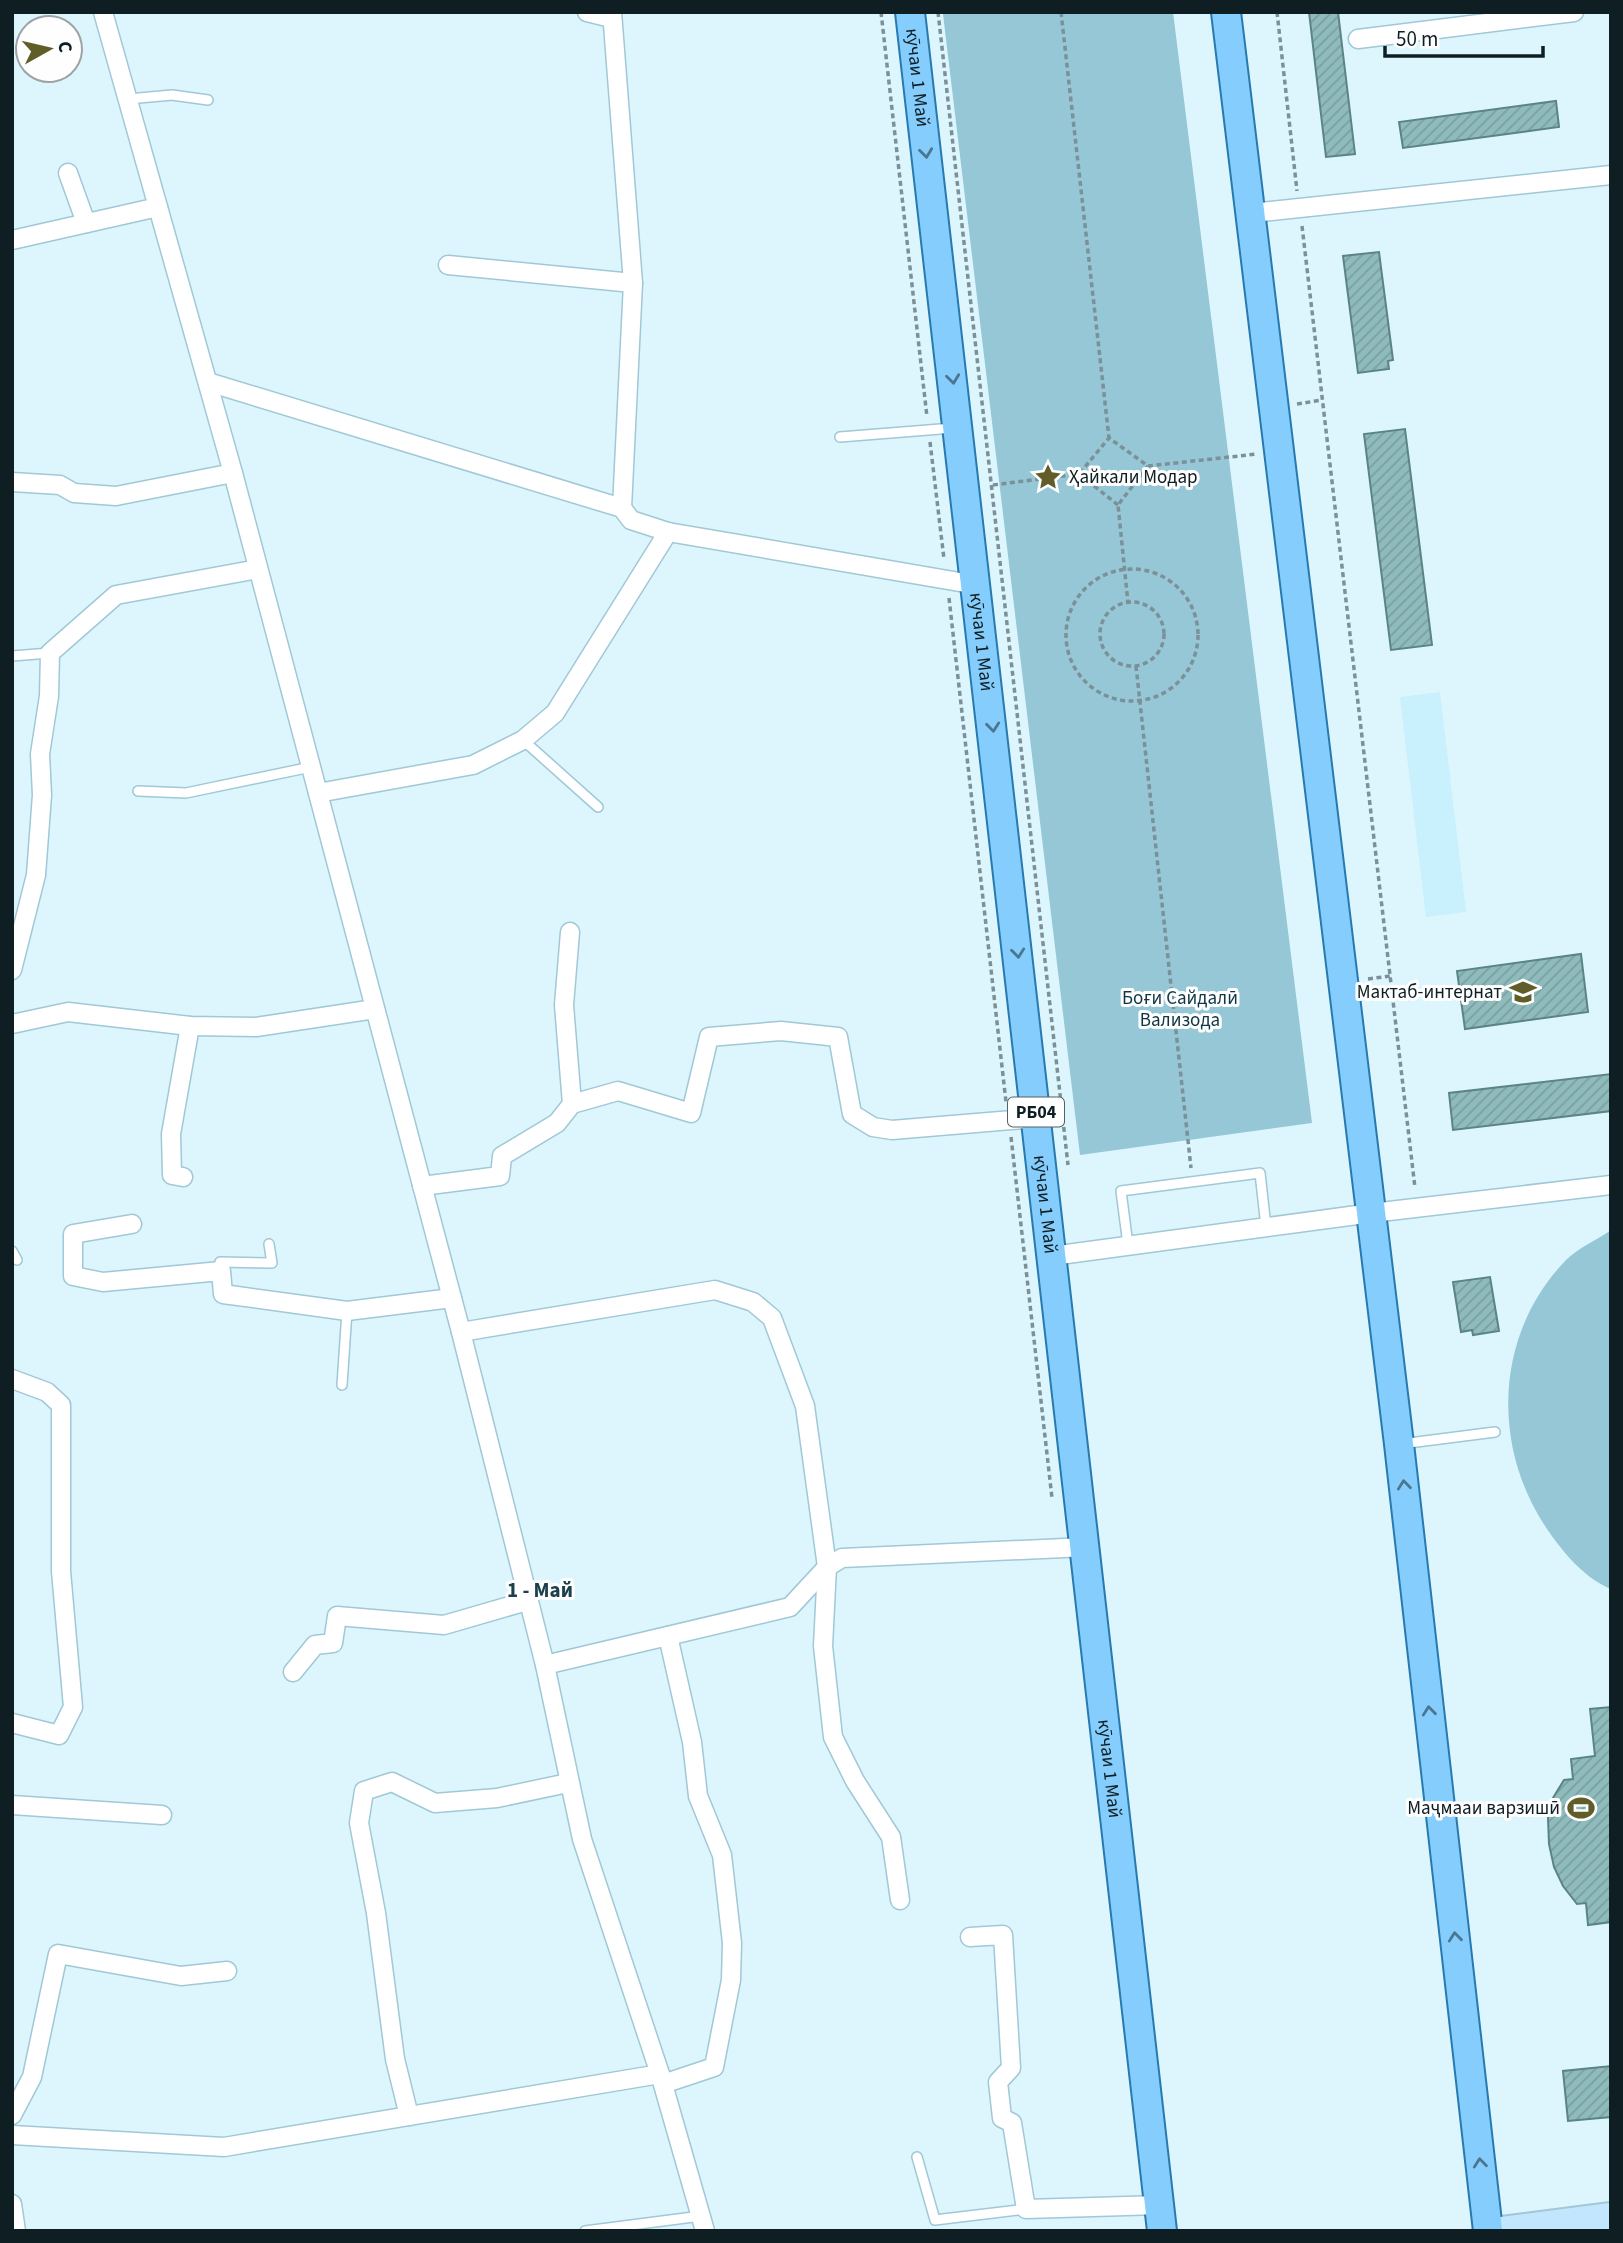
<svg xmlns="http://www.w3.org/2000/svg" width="1623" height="2243" viewBox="0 0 1623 2243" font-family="'Source Sans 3',sans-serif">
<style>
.built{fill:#c8f0fd}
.green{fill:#95c7d7}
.building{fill:url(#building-hatch);stroke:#5a8485;stroke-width:2}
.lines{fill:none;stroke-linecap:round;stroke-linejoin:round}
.lane-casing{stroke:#a0c8d6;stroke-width:12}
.street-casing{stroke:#a0c8d6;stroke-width:21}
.secondary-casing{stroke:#a0c8d6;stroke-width:30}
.primary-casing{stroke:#277aaf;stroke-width:32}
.path{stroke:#7c9097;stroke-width:3.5;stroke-dasharray:5 3.5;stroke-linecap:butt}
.lane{stroke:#fff;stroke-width:9}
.street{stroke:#fff;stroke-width:18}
.secondary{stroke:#c2e6fe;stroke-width:26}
.primary{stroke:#85cdfc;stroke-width:28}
.oneway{stroke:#4a7690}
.labels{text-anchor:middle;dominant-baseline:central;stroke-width:6;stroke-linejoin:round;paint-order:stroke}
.shield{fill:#fefefe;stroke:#576165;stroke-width:2}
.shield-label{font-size:18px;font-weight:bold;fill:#0f1e23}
.street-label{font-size:19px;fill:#0f1e23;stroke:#fefefe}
.poi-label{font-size:19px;fill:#0f1e23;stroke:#fefefe;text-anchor:end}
.park-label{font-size:19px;fill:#103844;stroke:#fefefe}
.neighbourhood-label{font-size:21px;font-weight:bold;fill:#1c414c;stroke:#fefefe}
</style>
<defs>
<pattern id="building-hatch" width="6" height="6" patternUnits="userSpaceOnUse" patternTransform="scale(1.75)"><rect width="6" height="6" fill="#8fbbbc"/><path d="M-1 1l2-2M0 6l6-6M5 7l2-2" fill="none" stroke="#7aa0a1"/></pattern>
</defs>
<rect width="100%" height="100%" fill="#ddf6fe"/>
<polygon class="built" points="1440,692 1466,912 1426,917 1400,697"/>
<g class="green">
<polygon points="953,12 1173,12 1312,1123 1080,1155 943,14"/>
<path d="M 1611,1230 L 1611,1589 C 1581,1577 1556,1544 1540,1518 C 1491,1436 1498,1330 1566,1260 C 1578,1248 1597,1240 1611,1230 Z"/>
</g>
<g class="building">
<polygon points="1309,12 1338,12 1355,154 1326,157"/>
<polygon points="1556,101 1559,127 1403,148 1399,122"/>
<polygon points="1379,252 1393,360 1388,361 1389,369 1358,373 1343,256"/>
<polygon points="1405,429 1432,645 1391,650 1364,434"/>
<polygon points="1581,954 1588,1012 1465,1029 1457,971"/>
<polygon points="1611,1074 1611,1111 1453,1130 1449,1093"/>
<polygon points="1490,1277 1499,1331 1473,1335 1472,1330 1461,1332 1453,1282"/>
<polygon points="1611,1707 1611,1922 1588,1925 1586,1903 1577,1904 1563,1886 1554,1867 1549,1844 1548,1818 1553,1798 1564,1780 1573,1779 1571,1759 1595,1756 1590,1709"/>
<polygon points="1611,2066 1611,2117 1568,2121 1563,2071"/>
</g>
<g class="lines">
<defs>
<g id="lane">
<polyline points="128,99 172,95 208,100"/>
<polyline points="840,437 953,428"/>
<polyline points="12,656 50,653"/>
<polyline points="523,740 598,807"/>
<polyline points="138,791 186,793 311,767"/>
<polyline points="1128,1245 1121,1191 1260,1173 1266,1227"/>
<polyline points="12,1251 17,1260"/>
<polyline points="221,1271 220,1262 272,1263 269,1244"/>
<polyline points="342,1385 347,1311"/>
<polyline points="1401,1444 1495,1432"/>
<polyline points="917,2157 935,2220 1026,2209"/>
<polyline points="585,2231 701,2216"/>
</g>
<g id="street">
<polyline points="103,12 233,473 461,1332 545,1665 582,1839 660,2074 705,2231"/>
<polyline points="587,12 611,18"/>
<polyline points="612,12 633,283 622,508"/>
<polyline points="1358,39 1574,12"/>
<polyline points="68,173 86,223"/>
<polyline points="1252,213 1611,175"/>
<polyline points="12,240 158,207"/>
<polyline points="448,265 633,283"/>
<polyline points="208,382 622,508 631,520 668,532 977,585"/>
<polyline points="12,482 60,485 74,493 116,496 233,473"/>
<polyline points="318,793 473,765 523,740 555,713 668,532"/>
<polyline points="570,932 564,1005 572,1104"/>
<polyline points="12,970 36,875 42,795 40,754 49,696 50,653 116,595 258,569"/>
<polyline points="12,1024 68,1012 190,1026 256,1027 375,1009"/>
<polyline points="183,1177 172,1175 171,1134 190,1026"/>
<polyline points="422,1186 500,1176 502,1156 557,1123 572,1104 618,1091 691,1113 709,1037 781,1031 838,1037 852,1114 873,1127 892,1130 1037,1118"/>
<polyline points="132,1224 73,1234 73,1276 103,1282 221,1271 223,1294 347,1311 452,1298"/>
<polyline points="1052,1256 1372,1213 1611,1185"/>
<polyline points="461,1332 715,1290 753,1302 772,1318 805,1406 827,1567 823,1646 833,1737 855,1781 891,1837 900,1900"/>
<polyline points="12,1379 47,1392 61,1405 61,1571 73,1707 59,1735 12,1723"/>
<polyline points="545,1665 790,1607 827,1567 842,1558 1086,1547"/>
<polyline points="293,1672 315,1645 333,1643 337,1616 444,1625 527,1601"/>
<polyline points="12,1805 162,1815"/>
<polyline points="970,1937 1003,1935 1011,2068 998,2082 1002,2118 1012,2123 1026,2209 1160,2205"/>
<polyline points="663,2084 714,2067 731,1980 732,1943 722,1855 698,1796 692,1742 668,1636"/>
<polyline points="12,2115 32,2077 58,1954 181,1976 227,1971"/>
<polyline points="409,2116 395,2059 376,1913 359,1823 364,1791 392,1782 435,1803 497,1798 568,1783"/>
<polyline points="12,2135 224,2147 660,2074"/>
<polyline points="12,2204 16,2231"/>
</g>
<polyline id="secondary" points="1494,2231 1611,2216"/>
<g id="primary">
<path id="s1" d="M 910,12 L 1162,2231"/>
<polyline points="1226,12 1399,1444 1488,2231"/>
</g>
</defs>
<use href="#lane" class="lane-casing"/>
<use href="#street" class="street-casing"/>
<use href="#secondary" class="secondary-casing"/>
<use href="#primary" class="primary-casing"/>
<g class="path">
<polyline points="881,12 927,417"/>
<polyline points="938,12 1068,1165"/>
<polyline points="1061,12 1109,438"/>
<polyline points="1277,12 1297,191"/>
<polyline points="1302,226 1415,1188"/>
<polyline points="1297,404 1322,400"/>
<polyline points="930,442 944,559"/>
<polyline points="1148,466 1257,454"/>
<polyline points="993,485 1079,474"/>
<polyline points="1118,505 1079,474 1109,438 1148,466 1118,505 1128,603"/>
<circle cx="1132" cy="635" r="66"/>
<polyline points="949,598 1006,1102"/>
<circle cx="1132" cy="634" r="32"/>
<polyline points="1136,666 1191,1168"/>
<polyline points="1368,979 1390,976"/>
<polyline points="1011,1137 1052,1498"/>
</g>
<use href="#lane" class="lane"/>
<use href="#street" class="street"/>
<use href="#secondary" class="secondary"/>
<use href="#primary" class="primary"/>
</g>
<defs><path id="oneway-chevron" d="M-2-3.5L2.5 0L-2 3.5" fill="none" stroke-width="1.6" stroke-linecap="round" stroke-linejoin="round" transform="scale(1.75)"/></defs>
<g class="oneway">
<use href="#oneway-chevron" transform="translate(926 153) rotate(83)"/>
<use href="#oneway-chevron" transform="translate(953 379) rotate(83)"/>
<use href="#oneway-chevron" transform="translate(993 727) rotate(84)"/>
<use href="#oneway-chevron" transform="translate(1018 953) rotate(84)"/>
<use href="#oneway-chevron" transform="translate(1404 1485) rotate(-96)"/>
<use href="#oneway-chevron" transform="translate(1429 1711) rotate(-96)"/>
<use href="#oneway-chevron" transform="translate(1455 1937) rotate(-96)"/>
<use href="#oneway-chevron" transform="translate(1480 2163) rotate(-96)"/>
</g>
<defs>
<symbol id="sight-bare" viewBox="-9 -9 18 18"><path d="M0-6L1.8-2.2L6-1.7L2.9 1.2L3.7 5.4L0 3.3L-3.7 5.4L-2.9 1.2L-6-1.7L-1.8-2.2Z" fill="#605d29" stroke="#fefefe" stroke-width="2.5" paint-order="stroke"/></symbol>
<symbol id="school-bare" viewBox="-9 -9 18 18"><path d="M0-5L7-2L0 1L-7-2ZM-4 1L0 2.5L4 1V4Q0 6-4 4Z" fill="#605d29" stroke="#fefefe" stroke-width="2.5" paint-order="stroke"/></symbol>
<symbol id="stadium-bare" viewBox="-9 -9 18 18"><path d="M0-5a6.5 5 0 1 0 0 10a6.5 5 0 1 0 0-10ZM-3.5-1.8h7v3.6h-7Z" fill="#605d29" stroke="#fefefe" stroke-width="2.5" paint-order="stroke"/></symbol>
</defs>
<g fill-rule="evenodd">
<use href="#sight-bare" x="1029" y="458" width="38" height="38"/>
<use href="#school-bare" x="1504" y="973" width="38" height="38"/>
<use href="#stadium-bare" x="1562" y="1789" width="38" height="38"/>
</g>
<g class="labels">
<rect class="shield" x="1008" y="1097.5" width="56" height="29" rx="5"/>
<g class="shield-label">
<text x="1036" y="1112">РБ04</text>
</g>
<g class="street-label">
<text stroke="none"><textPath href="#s1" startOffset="66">кӯчаи 1 Май</textPath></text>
<text stroke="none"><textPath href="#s1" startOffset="634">кӯчаи 1 Май</textPath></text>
<text stroke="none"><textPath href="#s1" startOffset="1200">кӯчаи 1 Май</textPath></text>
<text stroke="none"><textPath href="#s1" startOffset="1768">кӯчаи 1 Май</textPath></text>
</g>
<g class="poi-label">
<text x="1069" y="477" text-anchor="start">Ҳайкали Модар</text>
<text x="1502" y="992">Мактаб-интернат</text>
<text x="1560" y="1808">Маҷмааи варзишӣ</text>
</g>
<g class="park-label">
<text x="1180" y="998">Боғи Сайдалӣ<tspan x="1180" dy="22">Вализода</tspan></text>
</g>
<g class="neighbourhood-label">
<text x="540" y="1590">1 - Май</text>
</g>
</g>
<rect width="1623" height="2243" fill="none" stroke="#0f1e23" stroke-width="28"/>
<g transform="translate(49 49) rotate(82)"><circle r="33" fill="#fefefe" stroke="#9ea4a6" stroke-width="2"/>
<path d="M0-5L12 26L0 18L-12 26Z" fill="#605d29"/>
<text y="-10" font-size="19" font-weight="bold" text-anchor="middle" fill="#0f1e23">С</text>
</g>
<path d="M1385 46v10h158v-10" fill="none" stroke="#0f1e23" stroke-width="3.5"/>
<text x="1396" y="46" font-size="21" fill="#0f1e23" stroke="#fefefe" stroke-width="5" paint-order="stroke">50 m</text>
</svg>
